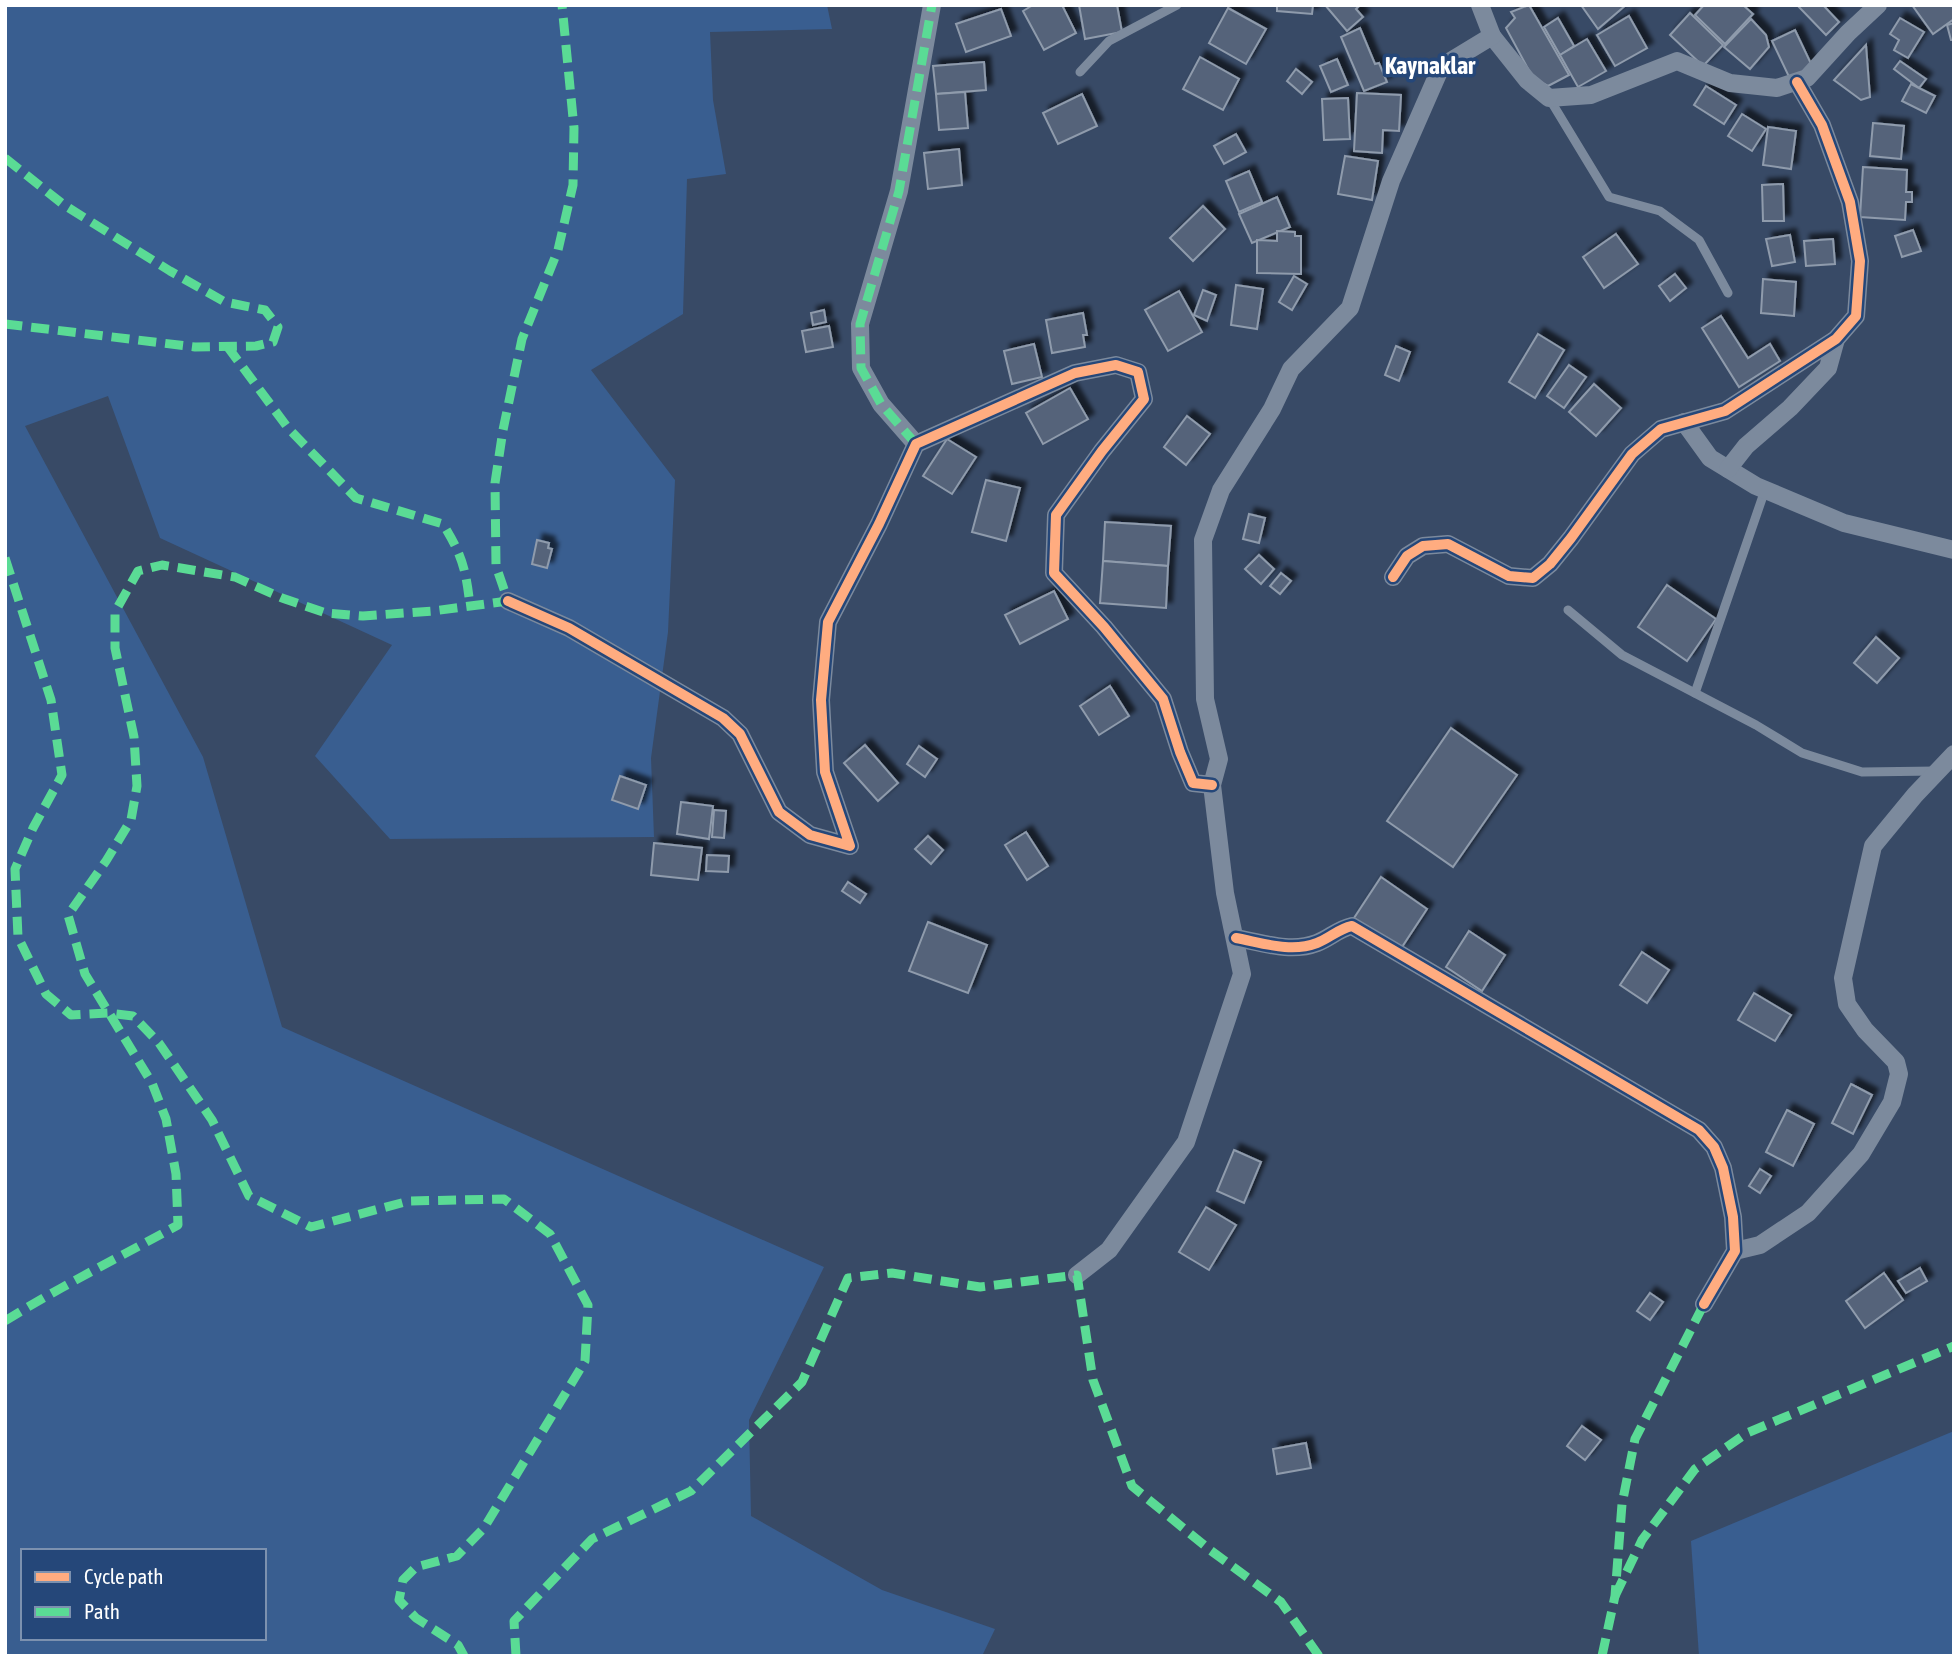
<svg xmlns="http://www.w3.org/2000/svg" width="1959" height="1661" viewBox="0 0 1959 1661" font-family="'Asap Condensed',sans-serif">
<style>
.green{fill:#395e90;fill-rule:evenodd}
.building{fill:#55647a;stroke:#8f9bac;stroke-width:2;filter:url(#shadow)}
.lines{fill:none;stroke-linecap:round;stroke-linejoin:round}
.lane{stroke:#7c8a9d;stroke-width:9}
.street{stroke:#7c8a9d;stroke-width:18}
.quiet{stroke:#5adb95;stroke-width:9;stroke-dasharray:18 9;stroke-linecap:butt}
.cycleway-casing{stroke:#254779;stroke-width:15}
.cycleway{stroke:#ffac80;stroke-width:10}
.labels{text-anchor:middle;dominant-baseline:central;stroke-width:7;stroke-linejoin:round;paint-order:stroke}
.quarter-label{font-size:24px;font-weight:bold;fill:#fff;stroke:#254779}
</style>
<defs>
<filter id="shadow"><feDropShadow dx="6" dy="-6" stdDeviation="2" flood-color="#0009"/></filter>
</defs>
<rect width="100%" height="100%" fill="#384a66"/>
<g class="green">
<path d="M 5,5 L 827,5 L 832,29 L 710,32 L 713,100 L 726,174 L 687,179 L 683,314 L 591,370 L 675,480 L 668,632 L 651,758 L 654,837 L 390,839 L 315,756 L 392,645 L 160,538 L 108,396 L 25,426 L 203,757 L 282,1027 L 824,1267 L 749,1420 L 751,1516 L 882,1590 L 995,1629 L 983,1654 L 5,1656 ZM 23,1551 L 264,1551 L 264,1638 L 23,1638 Z"/>
<polygon points="1954,1431 1954,1656 1699,1656 1691,1541"/>
</g>
<g class="building">
<polygon points="1033,5 1062,5 1076,33 1044,50 1023,11"/>
<polygon points="1079,5 1117,5 1122,32 1085,39"/>
<polygon points="1277,5 1313,5 1312,14 1277,11"/>
<polygon points="1325,5 1360,5 1356,9 1363,17 1347,31"/>
<polygon points="1529,5 1569,75 1548,86 1533,78 1506,28 1515,18 1511,12"/>
<polygon points="1581,5 1626,5 1598,29"/>
<polygon points="1704,5 1743,5 1753,14 1725,44 1695,15"/>
<polygon points="1797,5 1823,5 1839,22 1826,35"/>
<polygon points="1912,5 1954,5 1954,19 1933,34"/>
<polygon points="1228,8 1266,29 1246,64 1209,43"/>
<polygon points="1001,9 1011,36 966,52 956,24"/>
<polygon points="1690,13 1723,45 1703,66 1670,35"/>
<polygon points="1629,16 1647,48 1615,66 1597,35"/>
<polygon points="1558,18 1574,46 1560,55 1544,27"/>
<polygon points="1900,18 1924,32 1908,58 1894,50 1899,40 1890,34"/>
<polygon points="1751,19 1766,35 1769,47 1750,69 1724,47"/>
<polygon points="1954,23 1954,40 1951,40 1947,25"/>
<polygon points="1360,28 1375,64 1379,63 1387,82 1364,91 1341,37"/>
<polygon points="1795,30 1814,70 1791,81 1772,41"/>
<polygon points="1587,39 1606,71 1578,87 1560,55"/>
<polygon points="1866,45 1870,97 1861,100 1834,80"/>
<polygon points="1200,57 1239,79 1223,110 1183,89"/>
<polygon points="1337,59 1348,85 1331,92 1320,66"/>
<polygon points="1900,61 1926,79 1919,88 1894,69"/>
<polygon points="984,62 986,90 936,94 933,66"/>
<polygon points="1296,69 1312,82 1302,94 1287,81"/>
<polygon points="1911,84 1935,96 1926,113 1902,101"/>
<polygon points="1706,86 1736,105 1724,124 1694,105"/>
<polygon points="965,92 968,128 939,130 936,94"/>
<polygon points="1357,93 1401,95 1399,131 1383,130 1382,153 1354,151"/>
<polygon points="1082,94 1097,126 1058,144 1043,113"/>
<polygon points="1348,98 1350,139 1324,140 1322,99"/>
<polygon points="1742,114 1766,129 1752,151 1728,136"/>
<polygon points="1873,123 1904,126 1901,159 1870,156"/>
<polygon points="1768,127 1796,131 1791,169 1763,165"/>
<polygon points="1236,134 1246,152 1224,164 1214,146"/>
<polygon points="959,149 962,185 928,189 924,153"/>
<polygon points="1345,156 1378,161 1372,200 1338,194"/>
<polygon points="1863,167 1907,170 1906,192 1912,192 1912,202 1906,202 1905,220 1860,217"/>
<polygon points="1249,171 1262,202 1239,212 1226,181"/>
<polygon points="1783,184 1784,221 1763,221 1762,185"/>
<polygon points="1277,197 1290,227 1252,243 1239,214"/>
<polygon points="1203,206 1225,229 1193,261 1170,238"/>
<polygon points="1913,230 1921,251 1902,257 1895,236"/>
<polygon points="1277,231 1295,232 1295,236 1301,236 1301,274 1257,273 1257,240 1277,241"/>
<polygon points="1616,234 1638,264 1604,288 1583,257"/>
<polygon points="1790,235 1795,262 1772,266 1766,239"/>
<polygon points="1833,239 1835,264 1806,266 1804,241"/>
<polygon points="1675,274 1686,288 1670,301 1659,286"/>
<polygon points="1294,276 1307,284 1292,310 1279,302"/>
<polygon points="1763,279 1796,282 1794,316 1761,313"/>
<polygon points="1236,285 1263,289 1257,329 1231,325"/>
<polygon points="1203,290 1216,295 1207,321 1194,315"/>
<polygon points="1179,291 1202,332 1168,351 1145,310"/>
<polygon points="824,310 826,322 813,325 811,313"/>
<polygon points="1083,313 1087,335 1083,335 1085,347 1052,353 1046,320"/>
<polygon points="1721,316 1748,358 1770,344 1780,361 1739,387 1702,328"/>
<polygon points="829,326 833,347 806,352 802,331"/>
<polygon points="1538,334 1564,350 1535,398 1509,382"/>
<polygon points="1034,344 1042,377 1012,384 1004,351"/>
<polygon points="1396,346 1410,352 1399,381 1385,375"/>
<polygon points="1569,365 1586,377 1564,408 1547,396"/>
<polygon points="1594,384 1621,408 1596,436 1569,412"/>
<polygon points="1070,388 1088,419 1043,444 1026,413"/>
<polygon points="1187,416 1210,434 1186,465 1164,447"/>
<polygon points="947,439 976,457 952,494 923,476"/>
<polygon points="986,480 1020,488 1006,541 972,532"/>
<polygon points="1249,514 1265,518 1259,543 1243,539"/>
<polygon points="1105,522 1171,526 1168,566 1103,561"/>
<polygon points="537,540 549,543 548,548 552,549 547,568 532,564"/>
<polygon points="1259,555 1274,569 1261,584 1245,569"/>
<polygon points="1103,561 1168,566 1166,608 1100,603"/>
<polygon points="1281,573 1291,581 1280,594 1270,586"/>
<polygon points="1667,585 1716,619 1687,661 1638,627"/>
<polygon points="1054,591 1068,619 1020,644 1005,615"/>
<polygon points="1876,637 1899,658 1877,683 1854,663"/>
<polygon points="1110,686 1129,716 1099,735 1080,706"/>
<polygon points="1451,728 1517,775 1453,867 1387,821"/>
<polygon points="865,745 898,783 878,801 844,763"/>
<polygon points="919,746 937,759 925,777 907,764"/>
<polygon points="620,776 646,785 638,809 612,800"/>
<polygon points="681,802 713,806 709,839 677,834"/>
<polygon points="714,810 726,811 724,838 712,837"/>
<polygon points="1026,832 1048,866 1027,880 1005,845"/>
<polygon points="928,836 943,850 931,864 915,849"/>
<polygon points="654,843 702,848 698,880 651,875"/>
<polygon points="707,855 729,856 728,872 706,871"/>
<polygon points="1381,877 1427,909 1400,950 1354,918"/>
<polygon points="848,882 866,894 860,903 842,891"/>
<polygon points="928,922 987,945 968,993 909,971"/>
<polygon points="1469,931 1505,955 1482,991 1446,967"/>
<polygon points="1642,952 1669,970 1647,1003 1620,985"/>
<polygon points="1754,993 1791,1015 1775,1041 1738,1020"/>
<polygon points="1851,1084 1872,1095 1853,1134 1832,1123"/>
<polygon points="1787,1110 1814,1124 1793,1166 1766,1152"/>
<polygon points="1234,1150 1261,1162 1244,1203 1217,1191"/>
<polygon points="1760,1169 1771,1176 1760,1193 1749,1186"/>
<polygon points="1206,1207 1236,1225 1209,1270 1179,1252"/>
<polygon points="1920,1268 1927,1281 1906,1293 1898,1281"/>
<polygon points="1884,1273 1903,1300 1865,1328 1846,1301"/>
<polygon points="1650,1293 1663,1302 1650,1320 1637,1311"/>
<polygon points="1582,1426 1601,1440 1585,1460 1567,1446"/>
<polygon points="1306,1443 1311,1468 1277,1474 1273,1449"/>
</g>
<g class="lines">
<g class="lane">
<polyline points="1080,72 1109,41 1177,5"/>
<polyline points="1549,98 1609,197 1660,211 1699,240 1728,293"/>
<polyline points="1568,610 1622,655 1756,725 1802,753 1862,772 1936,771"/>
<polyline points="1695,693 1765,490"/>
</g>
<g class="street">
<polyline points="1492,36 1527,80 1549,98 1591,95 1677,61 1730,83 1777,88 1807,78 1848,33 1878,5"/>
<polyline points="1684,422 1710,458 1756,486 1844,523 1954,550"/>
<polyline points="916,444 881,404 861,368 860,324 899,191 932,5"/>
<polyline points="1728,469 1746,446 1790,408 1828,368 1836,339"/>
<polyline points="1393,577 1407,556 1423,546 1448,544 1509,576 1533,578 1550,564 1571,538 1632,454 1661,429 1725,411 1836,339 1856,316 1860,261 1850,202 1822,125 1797,82"/>
<polyline points="508,601 569,628 723,718 740,734 779,812 810,835 850,846 825,772 821,700 828,622 879,524 916,444 1075,373 1116,365 1138,372 1144,399 1102,451 1056,515 1054,573 1104,627 1163,699 1180,752 1193,783 1212,785"/>
<path d="M 1236,938 C 1263,943 1291,953 1317,943 C 1330,938 1338,929 1352,926 L 1699,1130 L 1714,1147 L 1723,1168 L 1733,1217 L 1735,1251 L 1704,1304"/>
<polyline points="1735,1251 1760,1245 1808,1213 1861,1154 1892,1102 1899,1074 1896,1062 1865,1030 1847,1004 1843,978 1873,846 1915,795 1954,754"/>
<polyline points="1077,1275 1109,1250 1186,1142 1242,974 1225,893 1212,785 1219,759 1205,699 1203,540 1221,490 1272,409 1291,369 1350,308 1391,181 1441,67 1492,36 1480,5"/>
</g>
<g class="quiet">
<polyline points="5,158 64,205 170,271 225,302 265,310 278,327 273,342 256,346 195,347 5,324"/>
<path d="M 227,346 L 288,428 L 356,498 L 443,524 C 462,555 466,569 470,606"/>
<polyline points="916,444 881,404 861,368 860,324 899,191 932,5"/>
<polyline points="5,558 51,700 62,775 33,828 15,869 18,937 46,994 71,1015 109,1013 133,1016 159,1043 212,1120 249,1196 311,1227 409,1201 504,1199 550,1234 588,1305 585,1361 484,1528 457,1556 416,1567 403,1580 399,1600 416,1618 458,1645 464,1656"/>
<path d="M 5,1321 C 61,1286 120,1257 178,1225 L 176,1174 L 166,1119 L 152,1083 L 85,974 L 68,915 L 106,861 L 131,820 L 137,786 L 134,737 L 115,648 L 115,612 L 138,571 L 162,565 L 235,577 L 282,598 L 326,613 L 363,616 L 433,611 L 508,601 L 496,566 L 495,483 L 503,430 L 522,339 L 558,250 L 573,185 L 574,128 L 562,5"/>
<polyline points="1615,1596 1642,1540 1695,1469 1747,1433 1954,1346"/>
<polyline points="516,1656 514,1621 592,1539 691,1491 802,1382 848,1278 892,1273 980,1287 1077,1275 1093,1380 1132,1486 1210,1550 1281,1602 1319,1656"/>
<polyline points="1602,1656 1615,1596 1622,1504 1635,1439 1704,1304"/>
</g>
<defs>
<g id="cycleway">
<polyline points="1393,577 1407,556 1423,546 1448,544 1509,576 1533,578 1550,564 1571,538 1632,454 1661,429 1725,411 1836,339 1856,316 1860,261 1850,202 1822,125 1797,82"/>
<polyline points="508,601 569,628 723,718 740,734 779,812 810,835 850,846 825,772 821,700 828,622 879,524 916,444 1075,373 1116,365 1138,372 1144,399 1102,451 1056,515 1054,573 1104,627 1163,699 1180,752 1193,783 1212,785"/>
<path d="M 1236,938 C 1263,943 1291,953 1317,943 C 1330,938 1338,929 1352,926 L 1699,1130 L 1714,1147 L 1723,1168 L 1733,1217 L 1735,1251 L 1704,1304"/>
</g>
</defs>
<use href="#cycleway" class="cycleway-casing"/>
<use href="#cycleway" class="cycleway"/>
</g>
<g class="labels">
<g class="quarter-label">
<text x="1430" y="65">Kaynaklar</text>
</g>
</g>
<rect width="1959" height="1661" fill="none" stroke="#ffffff" stroke-width="14"/>
<rect x="21" y="1549" width="245" height="91" fill="#254779" stroke="#7c91af" stroke-width="2"/>
<rect x="35" y="1572" width="35" height="10" fill="#ffac80" stroke="#7c91af" stroke-width="2"/>
<text x="84" y="1584" font-size="21" fill="#ffffff">Cycle path</text>
<rect x="35" y="1607" width="35" height="10" fill="#5adb95" stroke="#7c91af" stroke-width="2"/>
<text x="84" y="1619" font-size="21" fill="#ffffff">Path</text>
</svg>
